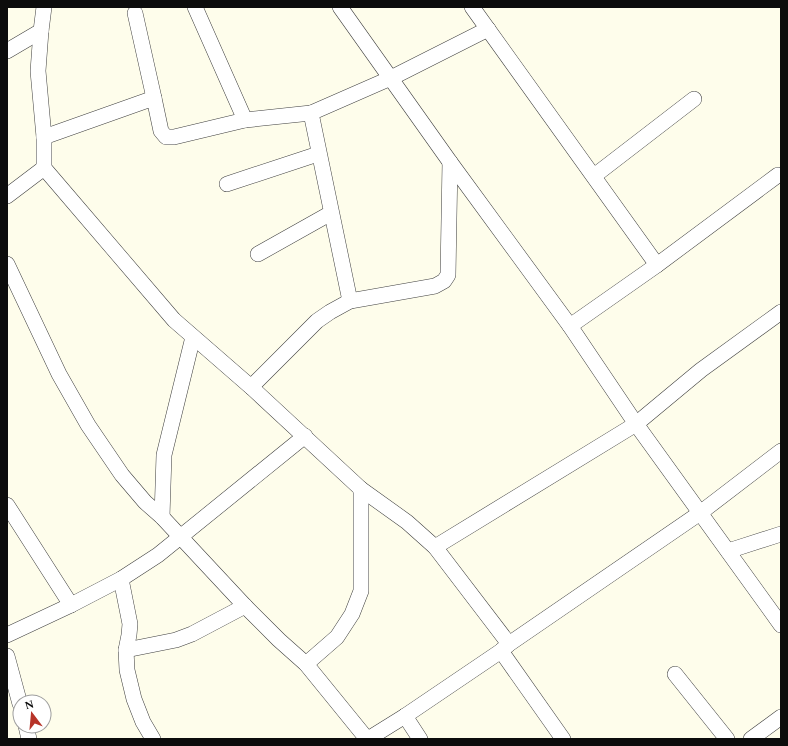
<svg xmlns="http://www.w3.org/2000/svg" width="788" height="746" viewBox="0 0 788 746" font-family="Spectral,serif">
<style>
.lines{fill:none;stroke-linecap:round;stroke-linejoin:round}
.street-casing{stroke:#3f3f3f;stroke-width:16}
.street{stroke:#fff;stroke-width:15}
</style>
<rect width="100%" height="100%" fill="#fefdeb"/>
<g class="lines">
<defs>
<g id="street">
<polyline points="44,7 41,31 38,71 44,137 44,168 174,320 251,387 361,489 407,522 435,547 509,644"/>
<polyline points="195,7 245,120"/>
<polyline points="340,7 450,162 570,326 636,424 781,625"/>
<polyline points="472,7 657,265"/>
<polyline points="135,13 154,98"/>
<polyline points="7,51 41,31"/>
<polyline points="44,137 154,98 161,131 166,137 174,137 245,120 311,113"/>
<polyline points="594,176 694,99"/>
<polyline points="227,184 318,154"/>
<polyline points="7,196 44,168"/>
<polyline points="258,254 331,213"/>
<polyline points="7,264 59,374 88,425 122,475 145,502 162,517 245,606 279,640 306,664 367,739"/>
<polyline points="350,301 311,113 391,78 488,29"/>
<polyline points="570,326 657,265 778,175"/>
<polyline points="251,387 317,321 330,312 350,301 435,286 444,281 448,275 450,162"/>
<polyline points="7,505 71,605"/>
<polyline points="162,517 164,455 193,337"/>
<polyline points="435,547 636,424 701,370 781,312"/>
<polyline points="728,551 781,534"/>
<polyline points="121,579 130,624 129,635 126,650 127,670 134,699 143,722 153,739"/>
<polyline points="7,635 71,605 121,579 158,555 305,436"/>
<polyline points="126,650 176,640 192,634 245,606"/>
<polyline points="501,651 563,739"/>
<polyline points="7,656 20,704"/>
<polyline points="306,664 337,637 352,614 361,591 361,489"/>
<polyline points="675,674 727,739"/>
<polyline points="405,716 420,739"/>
<polyline points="26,726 29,739"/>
<polyline points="368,739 405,716 501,651 509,644 700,513 781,451"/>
<polyline points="751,739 781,717"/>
</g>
</defs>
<use href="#street" class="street-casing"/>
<use href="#street" class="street"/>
</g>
<rect width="788" height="746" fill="none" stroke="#0c0c0c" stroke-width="16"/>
<g transform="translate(32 714) rotate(344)"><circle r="19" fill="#ffffff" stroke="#9e9e9e"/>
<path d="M0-3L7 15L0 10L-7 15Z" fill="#b73328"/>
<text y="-6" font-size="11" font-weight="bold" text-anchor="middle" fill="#0c0c0c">N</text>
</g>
</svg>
